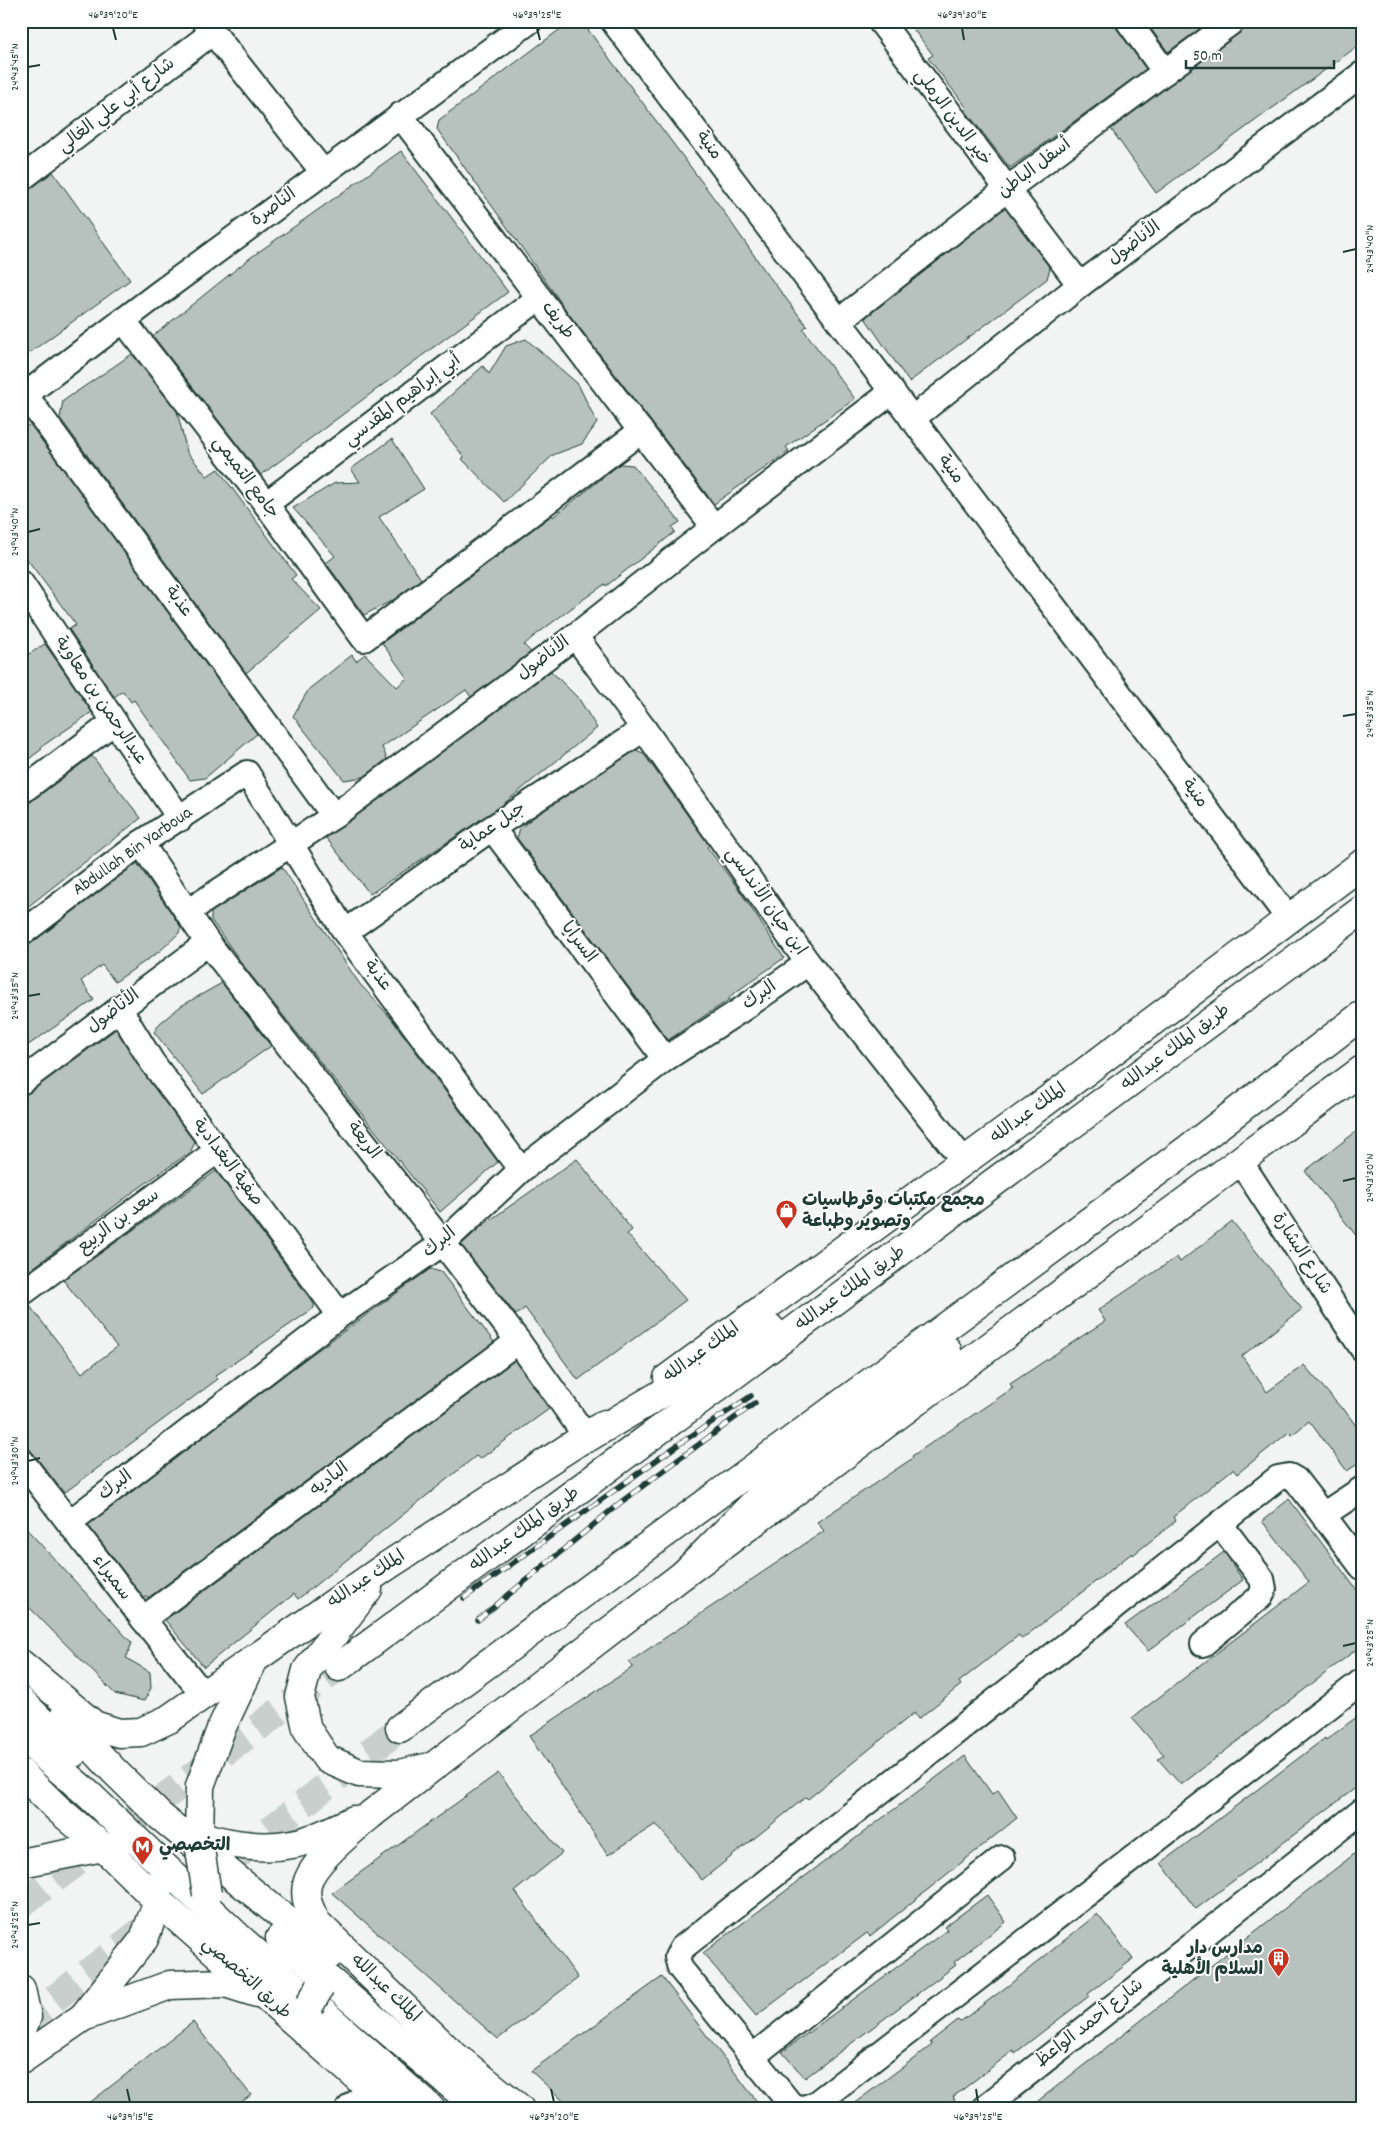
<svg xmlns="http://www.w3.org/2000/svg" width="1383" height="2129" viewBox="0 0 1383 2129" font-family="Dekko,'Playpen Sans Arabic',sans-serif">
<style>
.building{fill:#b7c1bd;stroke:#1f3d34}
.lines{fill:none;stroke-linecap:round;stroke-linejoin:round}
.highway-tunnel{stroke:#c8cfcd;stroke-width:28;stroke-dasharray:28 14;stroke-linecap:butt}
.minor-casing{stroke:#1f3d34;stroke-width:28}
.major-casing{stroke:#1f3d34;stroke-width:31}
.highway-casing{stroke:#1f3d34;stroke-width:31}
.minor{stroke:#fff;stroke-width:24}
.major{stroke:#fff;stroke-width:28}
.highway{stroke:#fff;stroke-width:28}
.rail-casing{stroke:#1f3d34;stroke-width:5.5}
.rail{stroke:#fff;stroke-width:4;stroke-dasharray:11;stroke-linecap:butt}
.major-bridge-casing{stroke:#1f3d34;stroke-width:31;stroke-linecap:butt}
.major-bridge{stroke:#fff;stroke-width:28}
.ticks{fill:none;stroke:#1f3d34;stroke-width:2}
.labels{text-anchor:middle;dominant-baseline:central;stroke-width:4;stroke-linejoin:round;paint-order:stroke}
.street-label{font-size:18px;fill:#1f3d34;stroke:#fff}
.poi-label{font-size:18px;font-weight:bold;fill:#1f3d34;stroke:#fff;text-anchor:start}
.neatline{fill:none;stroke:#1f3d34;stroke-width:2}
.ticks-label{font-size:12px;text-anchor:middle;fill:#1f3d34}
</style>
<rect width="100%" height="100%" fill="#f2f3f3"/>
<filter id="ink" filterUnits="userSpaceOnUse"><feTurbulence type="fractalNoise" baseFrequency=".02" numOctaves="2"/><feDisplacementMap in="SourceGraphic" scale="10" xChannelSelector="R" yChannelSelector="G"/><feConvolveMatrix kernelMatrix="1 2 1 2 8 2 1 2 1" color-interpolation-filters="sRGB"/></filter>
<g filter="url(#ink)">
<g class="building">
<polygon points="907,21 1114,21 1117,29 1146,69 1010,168 965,110 967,108 928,58 933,55"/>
<polygon points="1145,21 1210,21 1168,52"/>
<polygon points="1246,21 1362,21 1362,43 1156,193 1111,129 1241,32"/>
<polygon points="583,23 719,205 765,271 807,326 803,329 855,399 786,447 789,451 714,504 569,314 437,129 439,120 563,27"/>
<polygon points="401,151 508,292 261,475 153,336 250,258"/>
<polygon points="53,172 130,280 21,359 21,192 29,190"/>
<polygon points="1005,208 1050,268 1047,279 909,382 865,318"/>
<polygon points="526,339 578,384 597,423 582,444 553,455 504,502 462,459 464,457 430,414 483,366 489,374 506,346"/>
<polygon points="132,354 177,411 187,452 207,476 218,469 296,575 291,579 321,610 246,673 60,418 63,401"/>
<polygon points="30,424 257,734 205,778 190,780 134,700 131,702 123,691 114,697 69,629 76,625 21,551 21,431"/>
<polygon points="392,439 424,489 379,517 421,579 395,599 364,615 326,563 335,556 293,508 335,483 360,482 351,469"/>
<polygon points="620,464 633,465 680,522 672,527 675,532 606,586 605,584 581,601 533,637 524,645 531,652 471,697 466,690 382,747 387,759 364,777 344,780 293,716 309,689 352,655 356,661 365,654 397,687 407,678 382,643 552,515 553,517"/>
<polygon points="45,644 92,712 41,747 42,749 21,765 21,659"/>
<polygon points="551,671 579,699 597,728 501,806 370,894 326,838"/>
<polygon points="636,750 643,753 696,827 709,845 707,847 740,891 784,958 729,997 730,999 668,1040 517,838 520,828 534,817"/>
<polygon points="92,756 141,818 21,912 21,809"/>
<polygon points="137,863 181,927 179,933 160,951 115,982 102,965 81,981 94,1000 21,1050 21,948 29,945"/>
<polygon points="282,867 359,983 390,1017 498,1162 440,1212 246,969 211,920 211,913 213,911"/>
<polygon points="222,983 271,1046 203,1094 154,1032 160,1023 181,1006"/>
<polygon points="116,1029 141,1070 195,1143 190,1152 136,1190 21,1277 21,1096 29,1093"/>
<polygon points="1362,1127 1362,1243 1305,1171"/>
<polygon points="577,1159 632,1230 627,1234 686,1300 578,1380 525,1308 516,1315 461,1245 483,1225"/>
<polygon points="216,1171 314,1304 314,1308 215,1376 218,1379 64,1493 32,1452 21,1447 21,1308 29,1305 82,1373 117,1347 63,1280"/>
<polygon points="1232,1221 1302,1309 1242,1356 1267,1392 1304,1365 1342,1409 1343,1408 1362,1434 1362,1461 1347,1471 1309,1421 1292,1435 1289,1432 1237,1474 1233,1469 1173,1517 1176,1521 1133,1555 1132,1553 1022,1639 1019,1635 959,1682 961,1685 918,1719 914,1713 808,1799 806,1797 702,1880 656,1824 608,1855 529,1736 633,1667 629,1662 824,1531 817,1522 913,1458 912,1456 1013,1388 1010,1384 1105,1321 1098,1310 1177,1257 1180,1262"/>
<polygon points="430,1269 441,1272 494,1342 148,1598 146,1597 144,1598 88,1525 304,1360"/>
<polygon points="515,1360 549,1409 480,1459 476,1456 298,1599 294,1594 204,1667 165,1620"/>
<polygon points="1289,1499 1362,1597 1362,1645 1181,1785 1158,1759 1164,1755 1132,1718 1309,1582 1262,1521"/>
<polygon points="21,1523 132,1643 126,1658 150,1672 151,1688 144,1701 115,1694 21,1599"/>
<polygon points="1224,1552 1243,1580 1148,1651 1125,1625"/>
<polygon points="1362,1713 1362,1783 1196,1909 1161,1863 1325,1738 1326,1740"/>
<polygon points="965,1756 992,1794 998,1790 1017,1818 870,1936 867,1933 756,2016 703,1953"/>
<polygon points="498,1773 562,1853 515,1891 578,1978 498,2039 332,1893"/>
<polygon points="1362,1848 1362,2108 1029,2108"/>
<polygon points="987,1895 1006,1922 954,1962 956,1965 805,2078 782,2052 947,1930 944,1927"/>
<polygon points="1097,1914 1133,1959 1088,1994 1089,1996 1015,2053 1014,2050 953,2097 955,2100 945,2108 848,2108 932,2045 930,2042 958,2020 960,2022 1009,1985"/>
<polygon points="662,1977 762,2108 571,2108 531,2071"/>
<polygon points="193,2022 251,2095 234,2108 83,2108"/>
</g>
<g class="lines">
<g class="highway-tunnel">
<polyline points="204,1882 400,1728"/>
<polyline points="21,1904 339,1667"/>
<polyline points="21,2025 150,1924"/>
</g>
<defs>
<g id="minor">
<polyline points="204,21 323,172"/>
<polyline points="613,21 1289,919"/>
<polyline points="880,21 1080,285"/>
<polyline points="1128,21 1165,72"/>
<polyline points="400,115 714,527"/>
<polyline points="21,179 213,32"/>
<polyline points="123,320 266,504 364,639 641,431"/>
<polyline points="839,321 1006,190 1233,21"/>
<polyline points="21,389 334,816"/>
<polyline points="21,398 158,294 530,21"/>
<polyline points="912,419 1080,285 1362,74"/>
<polyline points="266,504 539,298"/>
<polyline points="21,583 180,819"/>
<polyline points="575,636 644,729 808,963 964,1161"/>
<polyline points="21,792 114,722"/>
<polyline points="492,828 665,1059"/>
<polyline points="141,843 208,943 443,1243 518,1341 587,1438"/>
<polyline points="187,912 334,816 575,636 714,527 892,392"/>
<polyline points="345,932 492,828 644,729"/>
<polyline points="21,934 141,843 247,773 345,932 521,1170"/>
<polyline points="119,1008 152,1062 340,1315"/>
<polyline points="21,1082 208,943"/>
<polyline points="1240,1161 1362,1348"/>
<polyline points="21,1294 217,1151"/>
<polyline points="21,1460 143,1619 203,1694"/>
<polyline points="1323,1515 1362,1567"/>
<polyline points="70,1522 340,1315 443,1243 521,1170 665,1059 741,1010 808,963"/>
<polyline points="143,1619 518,1341"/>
<polyline points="1203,1644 1260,1597 1264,1589 1262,1579 1220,1524"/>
<polyline points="752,2057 1002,1858"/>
<polyline points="349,2108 372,2090"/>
<polyline points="802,2108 792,2106 680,1968 677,1957 682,1948 1278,1478 1289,1476 1296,1480 1323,1515 1362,1489"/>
<polyline points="804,2108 815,2104 1362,1681"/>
<polyline points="984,2108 1362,1811"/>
</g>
<g id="major">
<polyline points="668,1378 1045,1102 1362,864"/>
<polyline points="368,1589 307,1670 300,1697 307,1729 327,1759 359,1773 399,1774 430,1767"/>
<polyline points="21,1664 94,1725 119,1733 141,1732 169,1719 384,1568 605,1424"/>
<polyline points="21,1701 73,1753"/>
<polyline points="64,1717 114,1771 160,1816 329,1955"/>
<polyline points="21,1736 88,1794 237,1936 430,2108"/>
<polyline points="21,1773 59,1810 103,1847 158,1901 392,2108"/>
<path d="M 186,1832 C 220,1842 256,1851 292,1844 C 314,1840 334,1829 354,1820"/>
<polyline points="199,1843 200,1786 221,1729 254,1659"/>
<polyline points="21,1863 103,1847 115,1849"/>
<polyline points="280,1938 478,2108"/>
<polyline points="21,1989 27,2017 21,2032"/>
<polyline points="83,2017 144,1939 158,1901 156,1885"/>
<polyline points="435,2040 519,2108"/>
<path d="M 450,2052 L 316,1922 C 310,1910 304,1899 307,1885 C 311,1862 356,1827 374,1812 L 684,1574 L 1362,1070"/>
<polyline points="21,2060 83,2017 170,1985 225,1983 257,1993"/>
</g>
<g id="highway">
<polyline points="587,1438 771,1329"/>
<polyline points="684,1574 786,1471 947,1350"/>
<polyline points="339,1667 1362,910"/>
<polyline points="400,1728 1184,1152 1362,1015"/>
</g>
</defs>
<use href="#minor" class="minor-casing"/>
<use href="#major" class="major-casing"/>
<use href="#highway" class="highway-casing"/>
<use href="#minor" class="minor"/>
<use href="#major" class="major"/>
<use href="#highway" class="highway"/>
<defs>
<g id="rail">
<polyline points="464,1598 679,1444 751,1396"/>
<polyline points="478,1620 621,1502 755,1403"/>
</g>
</defs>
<use href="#rail" class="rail-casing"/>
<use href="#rail" class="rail"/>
<defs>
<g id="major-bridge">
<polyline points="199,1843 207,1894"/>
<polyline points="309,2006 320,1987"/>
</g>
</defs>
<use href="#major-bridge" class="major-bridge-casing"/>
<use href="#major-bridge" class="major-bridge"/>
</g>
</g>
<path class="ticks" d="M 113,28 L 116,40M 537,28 L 540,40M 962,28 L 964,40M 28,67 L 40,65M 1343,252 L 1356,249M 28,532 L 40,529M 1343,716 L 1356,714M 28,996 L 40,994M 1343,1181 L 1356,1178M 28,1461 L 40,1458M 1343,1646 L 1356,1643M 28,1925 L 40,1923M 127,2089 L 130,2102M 551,2089 L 554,2102M 976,2089 L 978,2102"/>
<defs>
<symbol id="shop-pin" viewBox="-11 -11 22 30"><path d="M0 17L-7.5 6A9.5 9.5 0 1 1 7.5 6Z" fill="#c8321e" stroke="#fff"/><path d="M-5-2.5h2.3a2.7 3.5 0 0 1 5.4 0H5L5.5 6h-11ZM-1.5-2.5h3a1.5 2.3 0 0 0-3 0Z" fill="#fff"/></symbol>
<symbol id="metro-pin" viewBox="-11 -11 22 30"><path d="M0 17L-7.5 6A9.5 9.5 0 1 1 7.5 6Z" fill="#c8321e" stroke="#fff"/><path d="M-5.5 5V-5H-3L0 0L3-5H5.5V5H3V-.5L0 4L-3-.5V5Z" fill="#fff"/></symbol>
<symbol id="building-pin" viewBox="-11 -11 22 30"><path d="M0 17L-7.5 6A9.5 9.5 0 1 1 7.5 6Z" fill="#c8321e" stroke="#fff"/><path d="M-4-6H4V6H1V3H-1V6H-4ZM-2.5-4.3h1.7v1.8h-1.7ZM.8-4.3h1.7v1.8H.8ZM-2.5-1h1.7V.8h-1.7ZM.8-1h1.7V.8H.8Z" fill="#fff"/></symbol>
</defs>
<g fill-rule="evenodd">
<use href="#shop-pin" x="774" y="1198" width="25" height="34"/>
<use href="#metro-pin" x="130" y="1834" width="25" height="34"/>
<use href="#building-pin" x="1266" y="1946" width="25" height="34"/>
</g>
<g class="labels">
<g class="street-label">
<text transform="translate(117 106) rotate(-38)">شارع أبي علي الغالي</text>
<text transform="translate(952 118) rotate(53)">خير الدين الرملي</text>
<text transform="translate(708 146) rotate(53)">منية</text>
<text transform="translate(1035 169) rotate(-37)">أسفل الباطن</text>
<text transform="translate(274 208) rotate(-36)">الناصرة</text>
<text transform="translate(1135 244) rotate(-37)">الأناضول</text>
<text transform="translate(557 321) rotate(53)">طريف</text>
<text transform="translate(403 401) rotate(-37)">أبي إبراهيم المقدسي</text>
<text transform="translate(950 470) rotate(53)">منية</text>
<text transform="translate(245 478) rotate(53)">جامع التميمي</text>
<text transform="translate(178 602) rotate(54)">عذبة</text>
<text transform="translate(544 659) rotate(-37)">الأناضول</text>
<text transform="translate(100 701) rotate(56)">عبدالرحمن بن معاوية</text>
<text transform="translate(1194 794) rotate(53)">منية</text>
<text transform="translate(493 828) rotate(-34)">جبل عماية</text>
<text transform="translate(133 852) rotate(-35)">Abdullah Bin Yarboua</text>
<text transform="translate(765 902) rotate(55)">ابن حيان الأندلسي</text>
<text transform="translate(578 943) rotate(53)">السرايا</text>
<text transform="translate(377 976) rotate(53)">عذبة</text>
<text transform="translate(760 996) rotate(-35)">البرك</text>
<text transform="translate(114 1012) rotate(-37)">الأناضول</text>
<text transform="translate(1176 1048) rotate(-37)">طريق الملك عبدالله</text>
<text transform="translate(1029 1114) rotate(-36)">الملك عبدالله</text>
<text transform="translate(363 1141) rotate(52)">الريعة</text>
<text transform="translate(227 1163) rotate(53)">صفية البغدادية</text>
<text transform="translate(119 1222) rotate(-36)">سعد بن الربيع</text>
<text transform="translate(440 1243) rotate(-39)">البرك</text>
<text transform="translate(1301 1254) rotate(57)">شارع البشارة</text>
<text transform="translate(851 1289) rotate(-36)">طريق الملك عبدالله</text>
<text transform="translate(702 1353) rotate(-36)">الملك عبدالله</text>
<text transform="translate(330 1480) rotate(-37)">الباديه</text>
<text transform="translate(116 1486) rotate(-37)">البرك</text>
<text transform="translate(525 1530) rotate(-36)">طريق الملك عبدالله</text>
<text transform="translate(111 1578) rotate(53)">سميراء</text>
<text transform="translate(367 1580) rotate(-34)">الملك عبدالله</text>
<text transform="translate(246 1979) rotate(42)">طريق التخصصي</text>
<text transform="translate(385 1989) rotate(44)">الملك عبدالله</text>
<text transform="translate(1090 2024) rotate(-38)">شارع أحمد الواعظ</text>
</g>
<g class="poi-label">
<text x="802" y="1201">مجمع مكتبات وقرطاسيات<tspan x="802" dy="21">وتصوير وطباعة</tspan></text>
<text x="159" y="1846">التخصصي</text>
<text x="1263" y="1949" text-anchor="end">مدارس دار<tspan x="1263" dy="21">السلام الأهلية</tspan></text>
</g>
</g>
<rect width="1383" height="2129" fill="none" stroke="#fff" stroke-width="55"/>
<path d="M1186 60v8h148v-8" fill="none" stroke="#1f3d34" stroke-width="2.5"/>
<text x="1193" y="60" font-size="15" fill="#1f3d34" stroke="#ffffff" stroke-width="4" paint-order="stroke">50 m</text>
<rect x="28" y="28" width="1328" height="2074" class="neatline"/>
<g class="ticks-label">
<text x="113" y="18">46°39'20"E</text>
<text x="537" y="18">46°39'25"E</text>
<text x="962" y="18">46°39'30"E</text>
<text transform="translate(14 67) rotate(-90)" y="4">24°43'45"N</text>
<text transform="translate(1369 249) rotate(-90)" y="4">24°43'40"N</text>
<text transform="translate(14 532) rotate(-90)" y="4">24°43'40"N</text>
<text transform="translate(1369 714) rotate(-90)" y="4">24°43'35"N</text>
<text transform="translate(14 996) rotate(-90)" y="4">24°43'35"N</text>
<text transform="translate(1369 1178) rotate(-90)" y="4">24°43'30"N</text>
<text transform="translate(14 1461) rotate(-90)" y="4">24°43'30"N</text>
<text transform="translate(1369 1643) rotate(-90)" y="4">24°43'25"N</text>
<text transform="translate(14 1925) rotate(-90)" y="4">24°43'25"N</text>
<text x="130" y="2120">46°39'15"E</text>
<text x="554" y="2120">46°39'20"E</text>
<text x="978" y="2120">46°39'25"E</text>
</g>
</svg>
